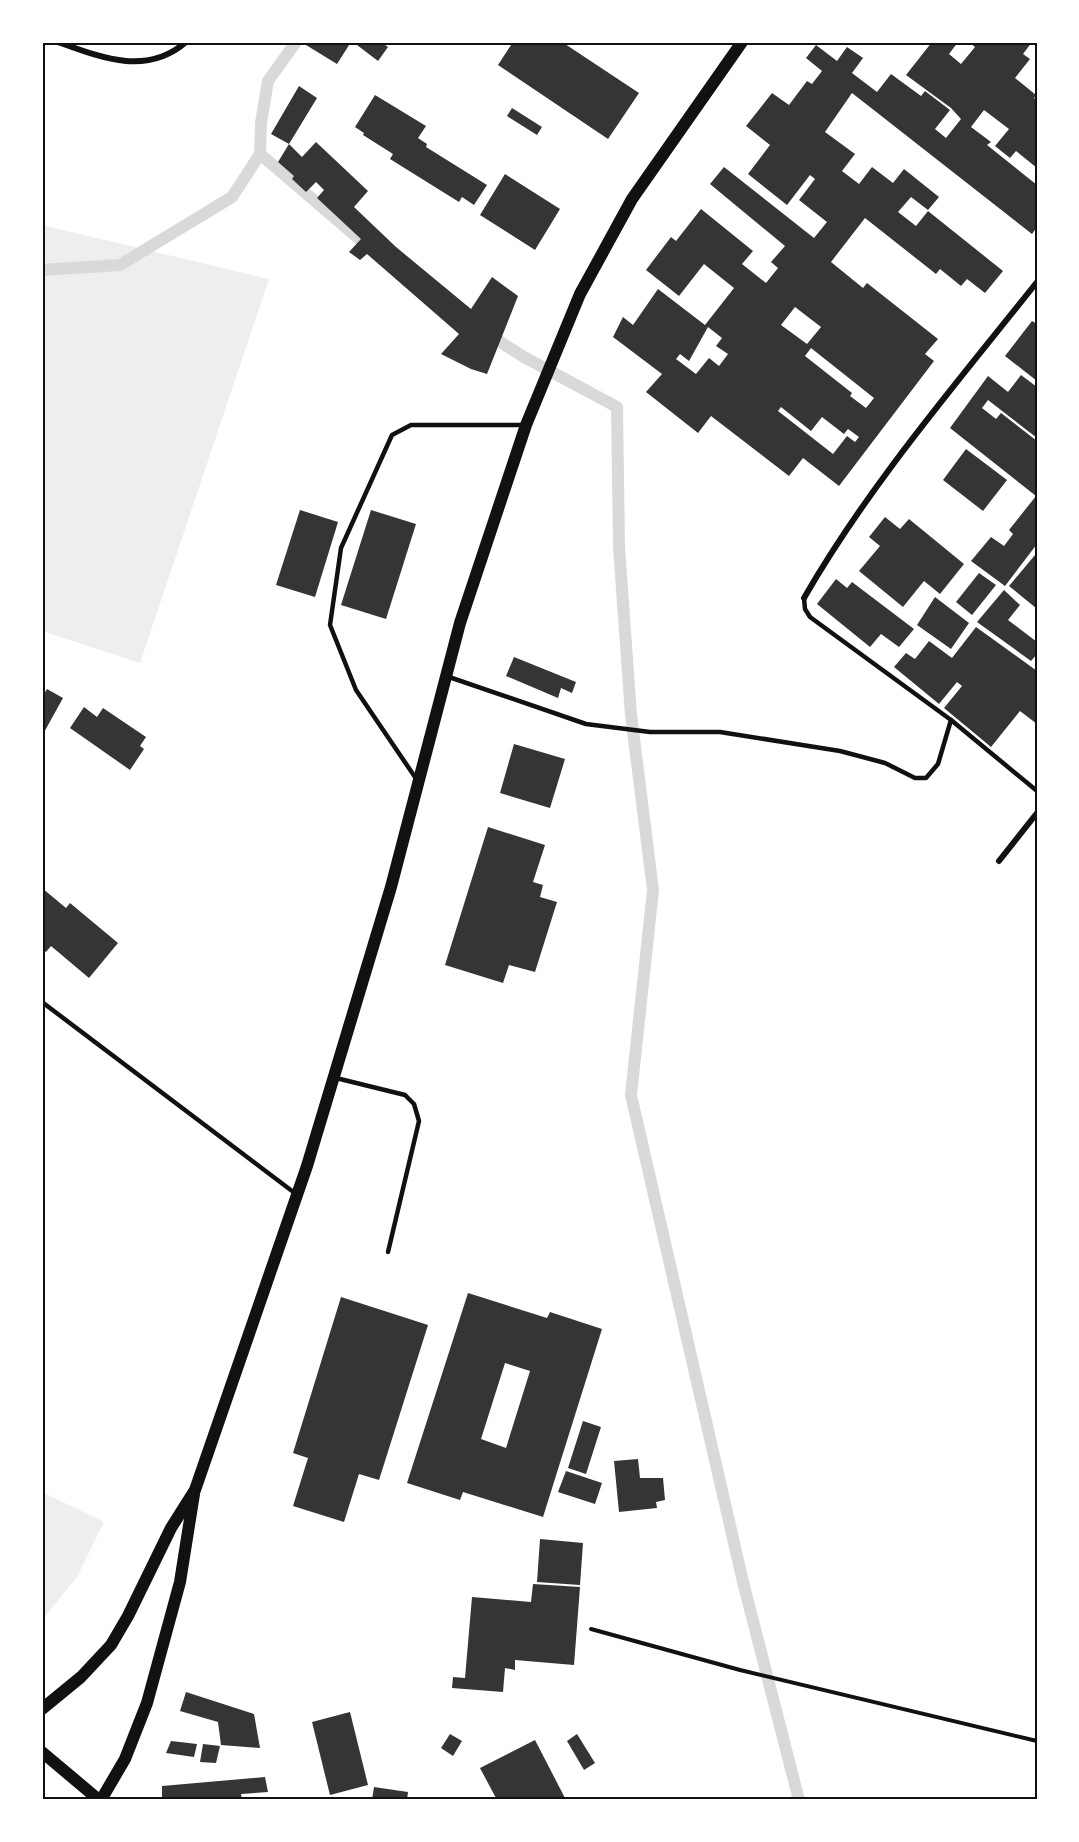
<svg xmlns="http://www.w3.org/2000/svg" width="1079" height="1842" viewBox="0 0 1079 1842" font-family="'Source Sans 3',sans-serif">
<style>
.green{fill:#eee}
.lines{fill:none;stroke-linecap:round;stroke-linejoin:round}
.stream{stroke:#d9d9d9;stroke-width:12}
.building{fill:#353535;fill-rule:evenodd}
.path{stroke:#111;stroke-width:4}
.service{stroke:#111;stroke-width:4.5}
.minor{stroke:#111;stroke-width:6}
.secondary{stroke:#111;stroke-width:12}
.neatline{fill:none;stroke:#111;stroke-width:2}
</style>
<rect width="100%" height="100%" fill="#fff"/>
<g class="green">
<polygon points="42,225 269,279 140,663 42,631"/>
<polygon points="42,1492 104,1522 77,1577 42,1620"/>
</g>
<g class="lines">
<g class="stream">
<polyline points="260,154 372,250"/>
<polyline points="42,270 120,265 232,197 260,154 261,123 268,81 296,42"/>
<polyline points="488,334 524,357 617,407 619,547 631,715 653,890 631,1095 743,1582 799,1800"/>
</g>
</g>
<g class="building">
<polygon points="308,42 351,42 337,64 306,45"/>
<polygon points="359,42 381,42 388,47 378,61 357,45"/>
<polygon points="513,42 562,42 639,93 608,139 498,65"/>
<path d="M 932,42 L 958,42 L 949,54 L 961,64 L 975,47 L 969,42 L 1032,42 L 1023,54 L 1030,59 L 1015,78 L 1036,95 L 1034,98 L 1037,100 L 1037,168 L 1016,151 L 1010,158 L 995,146 L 1009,129 L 984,110 L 971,127 L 991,142 L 987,145 L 1037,185 L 1037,227 L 1032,234 L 852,93 L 825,132 L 855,154 L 842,171 L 859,184 L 872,167 L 893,183 L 904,169 L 939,197 L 928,210 L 911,197 L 898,212 L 916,226 L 928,211 L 1003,271 L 985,293 L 967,279 L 961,286 L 940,269 L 936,274 L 865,218 L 831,262 L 863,288 L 867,283 L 938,339 L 925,354 L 934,361 L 839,486 L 803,458 L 789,476 L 711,416 L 698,433 L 646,392 L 662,374 L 613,337 L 623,317 L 633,325 L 658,289 L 705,325 L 734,288 L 704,264 L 679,296 L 646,270 L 671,237 L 676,241 L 701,209 L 753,251 L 742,264 L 766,283 L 778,268 L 771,262 L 785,246 L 710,184 L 724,167 L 814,238 L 827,222 L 799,200 L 815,179 L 810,175 L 787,205 L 748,174 L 770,145 L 746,126 L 772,93 L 789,105 L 807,81 L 812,84 L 822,71 L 806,58 L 816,45 L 837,61 L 847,47 L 863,58 L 852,73 L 877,92 L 891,74 L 921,96 L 925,91 L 950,110 L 935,129 L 946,138 L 961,119 L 951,108 L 906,75 ZM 795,307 L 821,327 L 807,344 L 781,325 ZM 708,327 L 722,338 L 716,346 L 728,354 L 719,366 L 709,358 L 696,374 L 676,359 L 680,354 L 689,361 ZM 811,348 L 874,398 L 866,408 L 850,396 L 852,393 L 805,356 ZM 781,407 L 811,431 L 822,417 L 844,434 L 848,429 L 859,437 L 855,442 L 847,436 L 833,454 L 778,411 Z"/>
<polygon points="299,86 317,98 289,144 302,157 316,142 368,191 354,207 396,247 471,309 492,277 518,296 487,374 471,369 441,354 459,334 367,254 360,260 349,252 361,239 317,198 324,190 316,182 306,192 292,179 294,176 278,162 289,144 271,134"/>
<polygon points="375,95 426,126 418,138 427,144 426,147 487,185 474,205 462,197 459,202 390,159 393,154 363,135 364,133 355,127"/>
<polygon points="512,108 542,127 537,135 507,116"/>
<polygon points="505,174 560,209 535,250 480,215"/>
<polygon points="1032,321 1037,324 1037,381 1005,356"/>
<polygon points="1021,375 1037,387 1037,438 988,400 982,408 996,419 1001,413 1037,441 1037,544 1005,586 971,561 991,537 1004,546 1013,534 1009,530 1036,496 950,428 988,376 1008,392"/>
<polygon points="966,449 1007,480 983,511 943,480"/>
<polygon points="300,510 338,522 315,597 276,585"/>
<polygon points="371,510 416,524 386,619 341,605"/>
<polygon points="885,517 900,529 909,519 964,564 940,594 924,581 903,607 859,571 880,546 869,537"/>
<polygon points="1035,555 1037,556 1036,608 1009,586"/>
<polygon points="979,573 996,585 972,615 956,602"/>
<polygon points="836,579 847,588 852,582 914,629 899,647 881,634 870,647 817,604"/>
<polygon points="1004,590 1020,605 1008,620 1037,642 1037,654 1031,661 977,622"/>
<polygon points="935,597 969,623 951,649 917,625"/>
<polygon points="976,627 1037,671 1037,724 1020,711 991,747 944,708 962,686 957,682 939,704 894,667 906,653 915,659 929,641 952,658"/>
<polygon points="514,657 576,682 572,693 561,688 558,698 506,676"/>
<polygon points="47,689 63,698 42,736 42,697"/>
<polygon points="84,707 97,717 103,708 146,737 140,746 144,749 130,770 70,728"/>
<polygon points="514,744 565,759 550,808 500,793"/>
<polygon points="488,827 545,845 533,882 543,885 540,897 557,902 535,972 509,965 503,983 445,965"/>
<polygon points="42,888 66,908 70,903 118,943 89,978 51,946 46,952 42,949"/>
<path d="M 468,1293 L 547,1318 L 550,1312 L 602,1329 L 543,1517 L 463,1492 L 460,1500 L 407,1483 ZM 505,1363 L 530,1371 L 506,1448 L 481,1439 Z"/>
<polygon points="341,1297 428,1325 379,1480 359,1474 344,1522 293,1506 308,1458 293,1453"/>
<polygon points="583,1421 601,1427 586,1474 568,1468"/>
<polygon points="638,1459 640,1478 663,1478 665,1500 656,1502 657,1508 619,1512 614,1461"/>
<polygon points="566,1471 602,1483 595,1504 558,1492"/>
<polygon points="540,1539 583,1543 580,1585 537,1582"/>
<polygon points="533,1584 580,1587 574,1665 515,1660 515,1670 505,1668 503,1692 452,1688 453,1677 465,1678 472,1597 531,1602"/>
<polygon points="186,1692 254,1714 260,1748 221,1745 218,1722 180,1711"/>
<polygon points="350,1712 368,1785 330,1795 312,1722"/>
<polygon points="450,1734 462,1741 453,1756 441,1748"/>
<polygon points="577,1734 595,1763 584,1770 567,1741"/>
<polygon points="535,1740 566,1800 497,1800 480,1768"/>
<polygon points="171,1741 197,1744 194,1757 166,1753"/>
<polygon points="203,1744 220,1746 216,1763 200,1762"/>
<polygon points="265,1777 268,1792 241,1794 242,1800 162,1800 162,1786"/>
<polygon points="374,1787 408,1792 407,1800 372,1800"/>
</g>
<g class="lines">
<polyline class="path" points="591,1629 740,1670 1037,1741"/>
<g class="service">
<polyline points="804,598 805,609 810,617 951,720 1037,791"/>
<polyline points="449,677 586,724 650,732 720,732 840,751 885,763 915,778 926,778 938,764 951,720"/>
<polyline points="417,780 356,690 330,625 341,548 392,435 411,425 525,425"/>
<polyline points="42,1002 296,1194"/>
<polyline points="336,1078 405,1095 414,1104 419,1121 388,1252"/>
</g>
<g class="minor">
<path d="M 58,42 C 102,58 147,76 186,42"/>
<path d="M 804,598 C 869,485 956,384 1037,282"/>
<polyline points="999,861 1037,813"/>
</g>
<g class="secondary">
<polyline points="42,1709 81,1677 111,1645 128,1616 171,1528 195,1490 307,1166 391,887 460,623 526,425 580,294 632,199 742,42"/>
<polyline points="42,1752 99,1800"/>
<polyline points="101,1800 125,1759 147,1703 180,1582 194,1494"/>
</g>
</g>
<rect width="1079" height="1842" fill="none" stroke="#ffffff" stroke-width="87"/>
<rect x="44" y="44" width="992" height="1754" class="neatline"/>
</svg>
